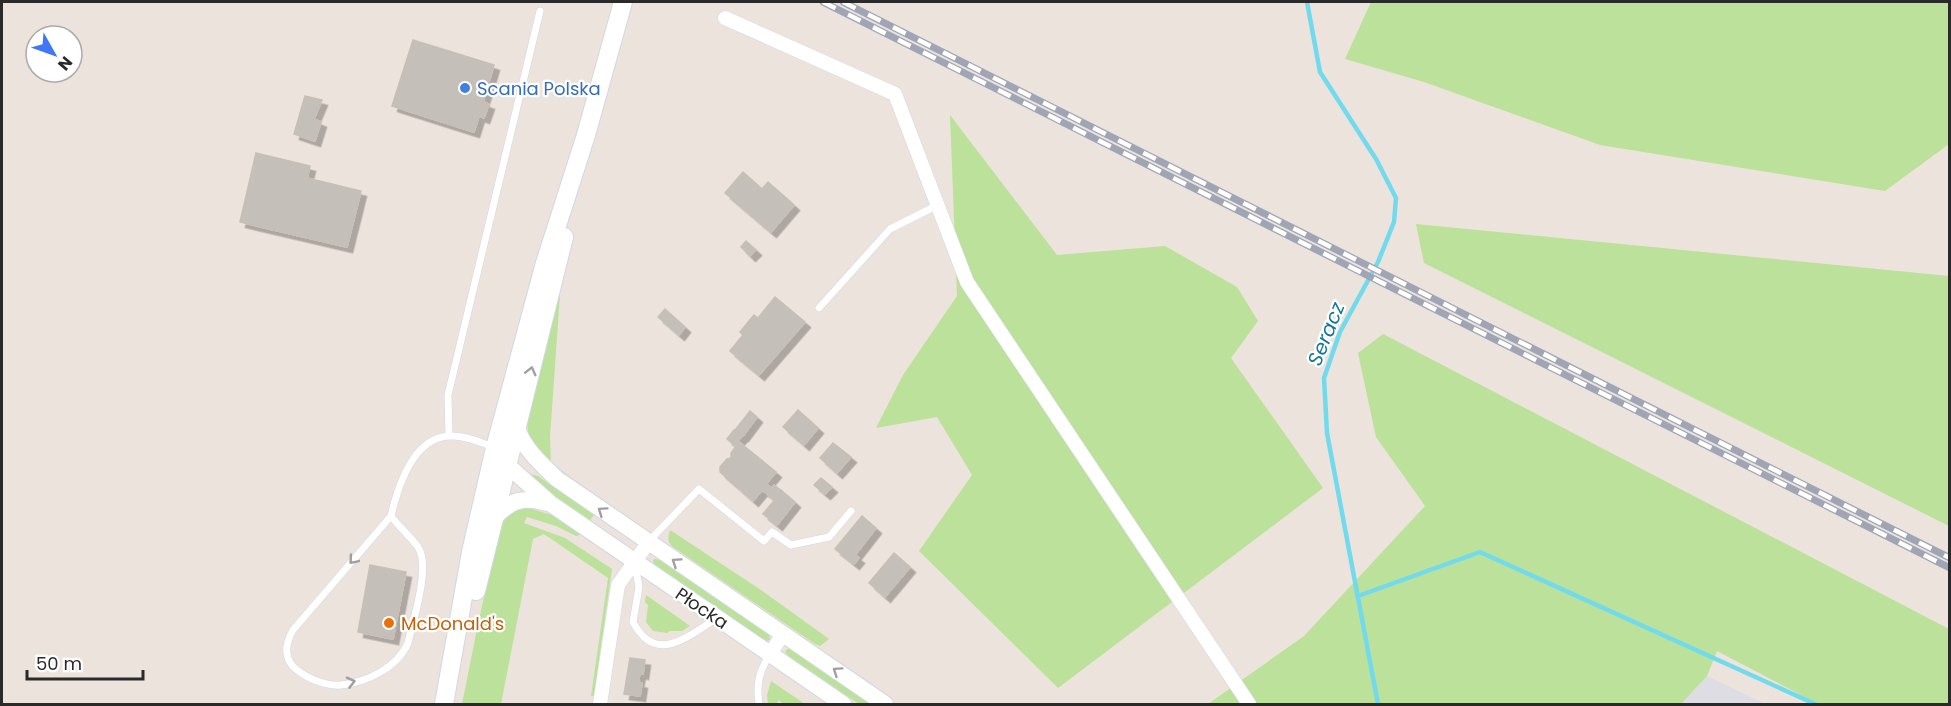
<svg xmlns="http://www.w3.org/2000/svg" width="1951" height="706" viewBox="0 0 1951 706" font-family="Poppins,sans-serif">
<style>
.industrial{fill:#dedde4}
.green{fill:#bbe19a}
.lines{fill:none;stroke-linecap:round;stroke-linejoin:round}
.stream{stroke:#71daec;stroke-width:4.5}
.building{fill:#c4bfb8;stroke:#c7bfb6;stroke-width:1.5;filter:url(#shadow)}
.service-casing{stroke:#d2d7e3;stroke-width:8}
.minor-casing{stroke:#d2d7e3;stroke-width:15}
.tertiary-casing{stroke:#d2d7e3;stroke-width:18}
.secondary-casing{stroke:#d2d7e3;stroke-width:20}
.service{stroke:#fff;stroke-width:7}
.minor{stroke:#fff;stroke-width:14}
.tertiary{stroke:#fff;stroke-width:16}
.secondary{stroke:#fff;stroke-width:18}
.rail-casing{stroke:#9fa5b4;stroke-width:7}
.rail{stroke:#fff;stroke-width:4.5;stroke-dasharray:14;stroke-linecap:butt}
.oneway{stroke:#9f9f9f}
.shop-dot{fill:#3f7fe0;stroke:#fff;stroke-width:2}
.food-dot{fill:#e8710a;stroke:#fff;stroke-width:2}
.labels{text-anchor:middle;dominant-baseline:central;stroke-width:4.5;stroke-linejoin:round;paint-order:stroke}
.shop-label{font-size:18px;fill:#366cbe;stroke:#fff;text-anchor:start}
.street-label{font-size:18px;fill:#2a2a2a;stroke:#fff}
.food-label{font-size:18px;fill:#c56008;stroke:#fff;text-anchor:start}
.water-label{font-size:20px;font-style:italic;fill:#107998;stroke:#fff}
</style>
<defs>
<filter id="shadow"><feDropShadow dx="5.5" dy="5.5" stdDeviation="0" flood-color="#0004"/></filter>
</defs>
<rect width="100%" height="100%" fill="#ece3dc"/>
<polygon class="industrial" points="1707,676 1766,704 1681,704"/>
<g class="green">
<polygon points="1371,2 1949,2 1949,144 1885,191 1600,145 1424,82 1345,59"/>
<polygon points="950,115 1057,255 1165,246 1237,287 1258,321 1231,358 1323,488 1058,688 919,551 972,475 937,417 876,428 903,375 957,296"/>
<polygon points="1416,224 1949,276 1949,526 1424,263"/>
<path d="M 558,293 L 560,294 L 550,437 L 551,463 L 603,501 C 580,486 549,469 533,446 C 529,440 528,430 527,423 Z"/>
<polygon points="1383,334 1949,629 1949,704 1818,704 1717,651 1707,676 1681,704 1208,704 1304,636 1425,506 1376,437 1358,353"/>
<polygon points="530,474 538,476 594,515 590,520 535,482"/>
<polygon points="526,507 558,517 583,531 580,535 576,536 556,526 527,517 524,523 565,538 612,569 594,696 591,696 608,578 544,534 533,539 501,704 462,704 479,619 501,525 510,513"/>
<path d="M 670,530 L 758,588 L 829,639 L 820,646 L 815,644 L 673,547 C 667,542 668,537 670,530 Z"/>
<polygon points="655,559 660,560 769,634 770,640 766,641 654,564 653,560"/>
<polygon points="646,595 690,626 682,631 669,631 668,633 653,631 646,622 648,605 645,602"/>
<polygon points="789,648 872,704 859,704 787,655 785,651"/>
<polygon points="771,681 805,704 783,704 779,700 776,704 768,704 767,695"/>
</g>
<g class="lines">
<g class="stream">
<polyline points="1307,2 1320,72 1376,159 1396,198 1394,222 1378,262 1340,332 1324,378 1327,433 1378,704"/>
<polyline points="1358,596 1480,552 1815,704"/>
</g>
</g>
<g class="building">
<polygon points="413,40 494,65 483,102 489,104 484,118 479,116 474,132 392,106"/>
<polygon points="305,96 322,100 314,119 321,122 315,141 294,134"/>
<polygon points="256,153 310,166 307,178 361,191 347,247 240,222"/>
<polygon points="743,172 762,189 768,182 794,205 771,232 725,193"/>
<polygon points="746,241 756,250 750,256 741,247"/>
<polygon points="775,297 805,322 759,375 730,351 743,335 740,332 754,315 758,318"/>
<polygon points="665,309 685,327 679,335 658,317"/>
<polygon points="798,410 818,428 804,445 783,427"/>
<polygon points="750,411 757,417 743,436 735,430"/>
<polygon points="734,430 742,436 734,445 727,439"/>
<polygon points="739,442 776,472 766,484 772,488 774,485 782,491 775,500 762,490 753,501 720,472 720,467 727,459 731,458 731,453"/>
<polygon points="833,443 851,457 837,473 820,458"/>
<polygon points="821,478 832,487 825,494 814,485"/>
<polygon points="782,491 795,502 777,525 763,514"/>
<polygon points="862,516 876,528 855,555 859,558 854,564 835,549"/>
<polygon points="894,553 910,567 885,597 869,583"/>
<polygon points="370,565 406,572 393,639 358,632"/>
<polygon points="630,658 645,660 643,674 640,673 638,682 642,683 640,696 624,694"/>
</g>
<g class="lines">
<defs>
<g id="service">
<polyline points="819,308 890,229 938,205"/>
<polyline points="449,435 448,395 540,11"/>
<path d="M 391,516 C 399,527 410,536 418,547 C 431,566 413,621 408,643 C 397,668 367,682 341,685 C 331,686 322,683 314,680 C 289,669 279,655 293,630 L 391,516 C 398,486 414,435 452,436 C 466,436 480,442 493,447"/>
<polyline points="649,541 699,489 764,541 772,532 791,545 829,537 851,511"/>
<path d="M 635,565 L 639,587 L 633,622 C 656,666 688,636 717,618"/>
<path d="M 759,704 C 756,684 759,672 770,654"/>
</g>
<g id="minor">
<polyline points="725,18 895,94 967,282 1249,704"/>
<polyline points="770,654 783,634"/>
<polyline points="600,704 618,585 648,543"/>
</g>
<g id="tertiary">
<path d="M 516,427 C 525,450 540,463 557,479 L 885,704"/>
<polyline points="500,455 507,465 551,504 843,704"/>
<path d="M 493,519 C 511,500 522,496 548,503"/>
</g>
<g id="secondary">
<polyline points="476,591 564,237"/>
<polyline points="444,704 471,552 495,448 545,263 586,135 623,2"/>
</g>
</defs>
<use href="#service" class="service-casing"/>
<use href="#minor" class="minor-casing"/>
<use href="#tertiary" class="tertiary-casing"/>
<use href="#secondary" class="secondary-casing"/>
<use href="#service" class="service"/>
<use href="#minor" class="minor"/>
<use href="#tertiary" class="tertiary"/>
<use href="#secondary" class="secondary"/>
<defs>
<g id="rail">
<polyline points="823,2 1950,568"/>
<polyline points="843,2 1950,558"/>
</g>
</defs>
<use href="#rail" class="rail-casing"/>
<use href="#rail" class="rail"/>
</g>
<defs><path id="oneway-chevron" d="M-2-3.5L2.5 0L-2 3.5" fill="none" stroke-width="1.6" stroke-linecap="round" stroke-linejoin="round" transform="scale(1.5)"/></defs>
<g class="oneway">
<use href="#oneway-chevron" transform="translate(531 371) rotate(-76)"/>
<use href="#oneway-chevron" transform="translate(602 511) rotate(-145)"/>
<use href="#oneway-chevron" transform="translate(353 560) rotate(130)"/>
<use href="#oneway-chevron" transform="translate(676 562) rotate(-146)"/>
<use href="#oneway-chevron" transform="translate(837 671) rotate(-145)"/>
<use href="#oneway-chevron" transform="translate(351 682) rotate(-14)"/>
</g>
<circle class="shop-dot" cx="465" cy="88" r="6"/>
<circle class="food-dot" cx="389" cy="623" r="6"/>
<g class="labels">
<g class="shop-label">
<text x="477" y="88">Scania Polska</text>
</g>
<g class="street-label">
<text transform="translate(702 608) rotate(34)">Płocka</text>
</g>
<g class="food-label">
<text x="401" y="623">McDonald's</text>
</g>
<g class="water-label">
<text transform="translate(1326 334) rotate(-68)">Seracz</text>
</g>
</g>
<rect width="1951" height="706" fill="none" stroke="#2a2a2a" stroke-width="6"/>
<g transform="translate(54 54) rotate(130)"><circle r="28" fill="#ffffff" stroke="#aaaaaa" stroke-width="1.5"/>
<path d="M0-4.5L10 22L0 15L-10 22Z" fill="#3f77f6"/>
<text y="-9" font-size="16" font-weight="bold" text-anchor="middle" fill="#2a2a2a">N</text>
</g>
<path d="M27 670v9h116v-9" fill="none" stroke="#2a2a2a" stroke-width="3"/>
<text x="36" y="670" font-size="18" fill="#2a2a2a" stroke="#ffffff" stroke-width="4.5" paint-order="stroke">50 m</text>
</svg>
